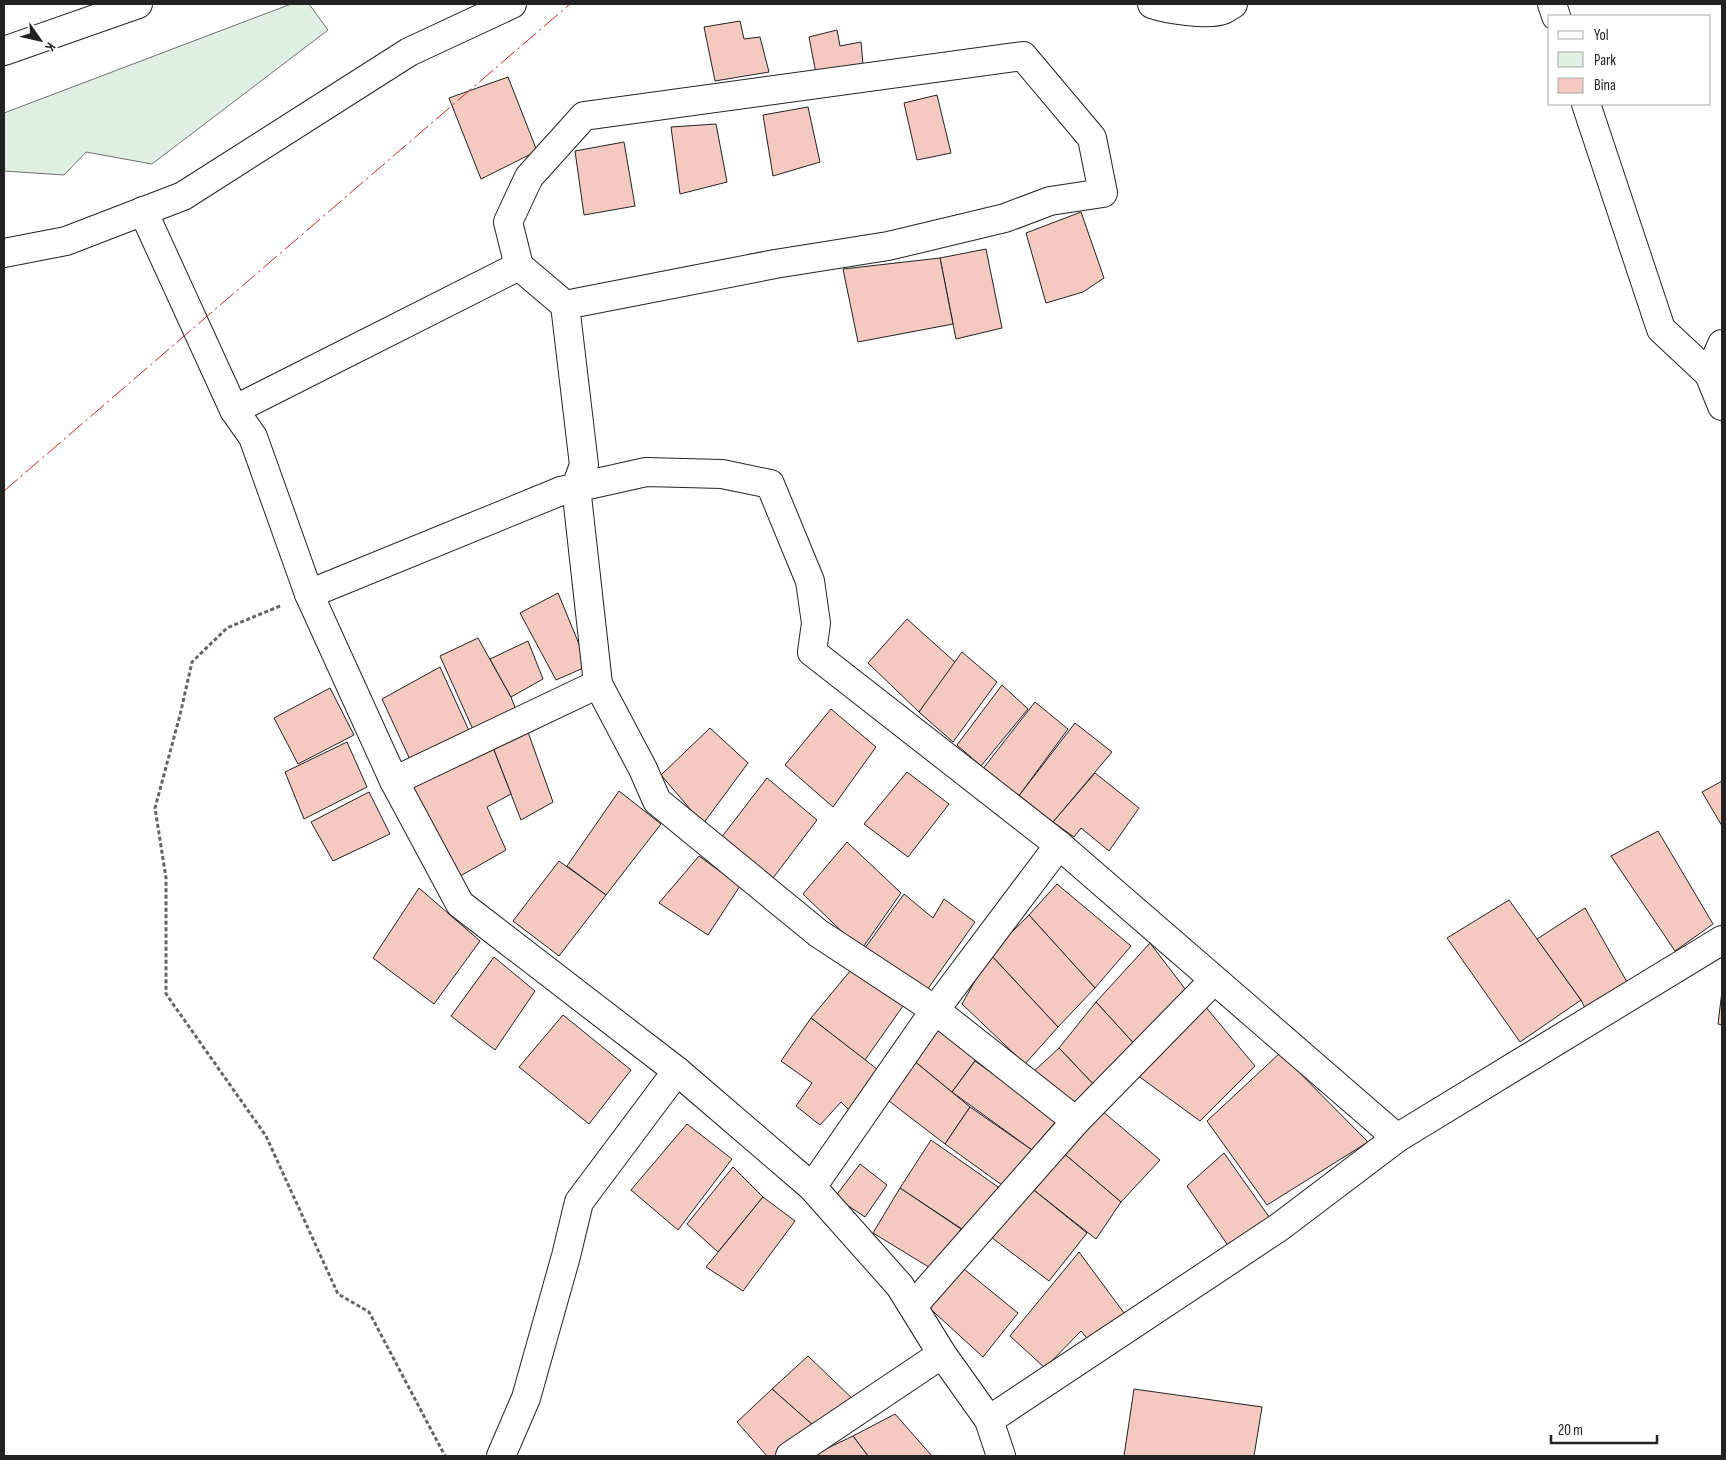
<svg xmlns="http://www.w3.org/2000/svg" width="1726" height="1460" viewBox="0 0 1726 1460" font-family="'Sofia Sans Condensed',sans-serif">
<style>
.green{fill:#e0efe3;stroke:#6f6f6f}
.building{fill:#f3c9c0;stroke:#222}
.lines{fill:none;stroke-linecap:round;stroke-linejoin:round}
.minor-casing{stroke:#222;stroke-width:30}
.highway-casing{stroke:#222;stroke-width:30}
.path{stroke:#646464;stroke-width:3;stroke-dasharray:4 2.5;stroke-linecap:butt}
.minor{stroke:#fff;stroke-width:28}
.highway{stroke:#fff;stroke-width:28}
.power{stroke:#c62828;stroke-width:1;stroke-dasharray:18 4 2.5 4;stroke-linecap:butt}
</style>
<rect width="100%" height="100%" fill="#fff"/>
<polygon class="green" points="291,4 309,4 328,30 152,164 86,152 64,175 4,171 4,113"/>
<g class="building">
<polygon points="740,21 744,39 760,37 769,72 715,81 704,27"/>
<polygon points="837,30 840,46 861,42 863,64 816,74 809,37"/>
<polygon points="508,77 537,151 481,179 449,98"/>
<polygon points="937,95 951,153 917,160 904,103"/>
<polygon points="808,107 820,162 773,176 763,115"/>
<polygon points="716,124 727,182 680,194 671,127"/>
<polygon points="624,142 635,206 584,215 575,151"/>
<polygon points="1081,212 1104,278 1083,292 1046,303 1026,233"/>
<polygon points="986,249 1002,328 956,339 940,258"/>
<polygon points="940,258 953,324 858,342 843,269"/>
<polygon points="558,593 588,666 556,680 520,613"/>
<polygon points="907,619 956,663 919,712 868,663"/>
<polygon points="478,638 511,697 516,710 475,734 440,656"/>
<polygon points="528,641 543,679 511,697 490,659"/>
<polygon points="962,652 997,682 953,742 919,712"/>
<polygon points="440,667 471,735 413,766 382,699"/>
<polygon points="1002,685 1028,709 981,766 957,745"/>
<polygon points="330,688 354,735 298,764 274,718"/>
<polygon points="1035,702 1068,729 1018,797 982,770"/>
<polygon points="831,709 876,747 833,807 785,765"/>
<polygon points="1075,723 1112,752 1053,822 1018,797"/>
<polygon points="710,728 748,763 703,824 661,775"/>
<polygon points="528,732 553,802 521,820 492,745"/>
<polygon points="347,742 367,787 304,819 285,772"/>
<polygon points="492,745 511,794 487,807 506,850 455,879 406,784"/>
<polygon points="907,772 949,804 908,857 864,824"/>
<polygon points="1095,773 1139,808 1109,851 1081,828 1074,837 1053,822"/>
<polygon points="767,778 817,820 773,878 721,838"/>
<polygon points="1722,781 1722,826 1702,792"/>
<polygon points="619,791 661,824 606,895 567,866"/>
<polygon points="369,792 390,834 333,861 311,822"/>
<polygon points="1658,831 1713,924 1675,951 1611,856"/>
<polygon points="847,842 901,893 861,950 803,894"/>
<polygon points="699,856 740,886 708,935 659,903"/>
<polygon points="559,861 606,895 559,956 513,921"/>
<polygon points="1057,884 1131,946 1095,988 1029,915"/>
<polygon points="419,888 480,941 434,1004 373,958"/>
<polygon points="904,894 933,918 944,899 975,922 927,990 865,948"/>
<polygon points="1509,900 1581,1000 1520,1042 1447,938"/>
<polygon points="1585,908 1627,982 1586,1010 1581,1000 1537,939"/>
<polygon points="1029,915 1095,988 1058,1027 990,954"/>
<polygon points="1150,943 1189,994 1138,1048 1096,1002"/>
<polygon points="990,954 1058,1027 1025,1064 962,1004"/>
<polygon points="494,957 535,991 495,1050 451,1016"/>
<polygon points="851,970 903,1006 865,1060 811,1018"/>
<polygon points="1722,991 1722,1025 1718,1024"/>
<polygon points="1096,1002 1138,1048 1096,1087 1059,1048"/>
<polygon points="1204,1005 1255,1066 1200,1121 1137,1075"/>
<polygon points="563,1015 631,1070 589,1124 519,1067"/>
<polygon points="811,1018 877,1069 849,1110 841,1102 820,1125 796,1106 812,1083 781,1061"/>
<polygon points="939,1028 977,1058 952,1092 913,1060"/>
<polygon points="1059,1048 1096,1087 1072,1110 1031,1074"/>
<polygon points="1280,1053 1368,1142 1267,1205 1207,1121"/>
<polygon points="913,1060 970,1107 945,1144 889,1101"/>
<polygon points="975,1061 1057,1120 1032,1150 952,1092"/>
<polygon points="970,1107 1032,1150 1002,1185 945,1144"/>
<polygon points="1101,1110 1160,1160 1121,1202 1061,1151"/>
<polygon points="687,1124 732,1159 678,1230 631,1190"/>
<polygon points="931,1140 1001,1189 968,1233 900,1188"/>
<polygon points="1061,1151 1121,1202 1096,1239 1030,1187"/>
<polygon points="1224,1153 1272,1221 1229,1247 1187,1186"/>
<polygon points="860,1164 887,1185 865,1217 835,1197"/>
<polygon points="733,1167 763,1197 718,1252 687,1224"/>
<polygon points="1030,1187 1087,1233 1049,1281 987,1234"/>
<polygon points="900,1188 961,1229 932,1269 873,1233"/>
<polygon points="763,1197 795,1221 743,1291 706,1267"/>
<polygon points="1079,1252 1127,1317 1092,1344 1081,1331 1045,1368 1010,1336"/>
<polygon points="959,1265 1018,1313 983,1357 924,1303"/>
<polygon points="808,1356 856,1402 814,1426 772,1389"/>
<polygon points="772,1389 814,1426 781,1456 767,1456 737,1422"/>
<polygon points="1134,1389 1262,1407 1254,1456 1124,1456"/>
<polygon points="895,1414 932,1456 868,1456 853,1436"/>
<polygon points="853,1436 868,1456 811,1456"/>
</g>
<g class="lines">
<defs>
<g id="minor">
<polyline points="1552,4 1556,16"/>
<polyline points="1586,104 1661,329 1709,374 1722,406"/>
<polyline points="143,211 234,410 253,437 309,594 394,781 460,904 677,1071 812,1187 900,1286 942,1354 989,1420 1001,1456"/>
<polyline points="519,266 508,222 529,177 584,116 1023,56 1092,138 1103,193 1050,201 1005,218 888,246 775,264 565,305 584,465 576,487 598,684 643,769 657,801 818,933 935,1010 1076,1121"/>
<polyline points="1709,374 1722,344"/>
<polyline points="234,410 519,266 565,305"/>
<polyline points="309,594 561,491 646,472 722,474 770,484 810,581 816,623 812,652 1059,845 1397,1138"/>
<polyline points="394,781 598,684"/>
<polyline points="812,1187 935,1010 1059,845"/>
<polyline points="913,1306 1076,1121 1214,980"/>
<polyline points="989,1420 1278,1228 1397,1138 1722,940"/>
<polyline points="501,1456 526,1398 566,1256 579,1202 677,1071"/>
<polyline points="790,1456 942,1354"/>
</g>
<g id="highway">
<path d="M 1152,4 C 1166,9 1209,16 1223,10 C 1227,8 1230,6 1233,4"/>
<polyline points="4,51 138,4"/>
<polyline points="4,253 66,241 183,196 409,52 512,4"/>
</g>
</defs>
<use href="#minor" class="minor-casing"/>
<use href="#highway" class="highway-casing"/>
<polyline class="path" points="280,606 227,628 192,662 180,715 155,808 166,878 166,994 266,1136 338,1294 369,1312 445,1456"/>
<use href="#minor" class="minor"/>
<use href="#highway" class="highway"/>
<polyline class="power" points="4,491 570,4"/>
</g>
<rect width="1726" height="1460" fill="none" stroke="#222222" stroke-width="10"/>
<rect x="1548" y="15" width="162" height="90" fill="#ffffff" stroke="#a7a7a7"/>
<rect x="1558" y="31" width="25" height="8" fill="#ffffff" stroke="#a7a7a7"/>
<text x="1594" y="40" font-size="15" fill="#222222">Yol</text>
<rect x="1558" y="52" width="25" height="15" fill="#e0efe3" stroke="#a7a7a7"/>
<text x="1594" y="65" font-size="15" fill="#222222">Park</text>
<rect x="1558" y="78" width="25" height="15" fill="#f3c9c0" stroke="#a7a7a7"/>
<text x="1594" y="90" font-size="15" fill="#222222">Bina</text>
<g transform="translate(40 40) rotate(124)" stroke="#ffffff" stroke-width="4" paint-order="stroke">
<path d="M0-4L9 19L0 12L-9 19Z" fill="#222222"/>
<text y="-8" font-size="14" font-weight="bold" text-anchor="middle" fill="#222222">K</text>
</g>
<path d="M1551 1435v8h106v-8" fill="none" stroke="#222222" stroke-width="2.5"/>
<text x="1558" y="1435" font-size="15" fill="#222222" stroke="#ffffff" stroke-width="4" paint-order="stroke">20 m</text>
</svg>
